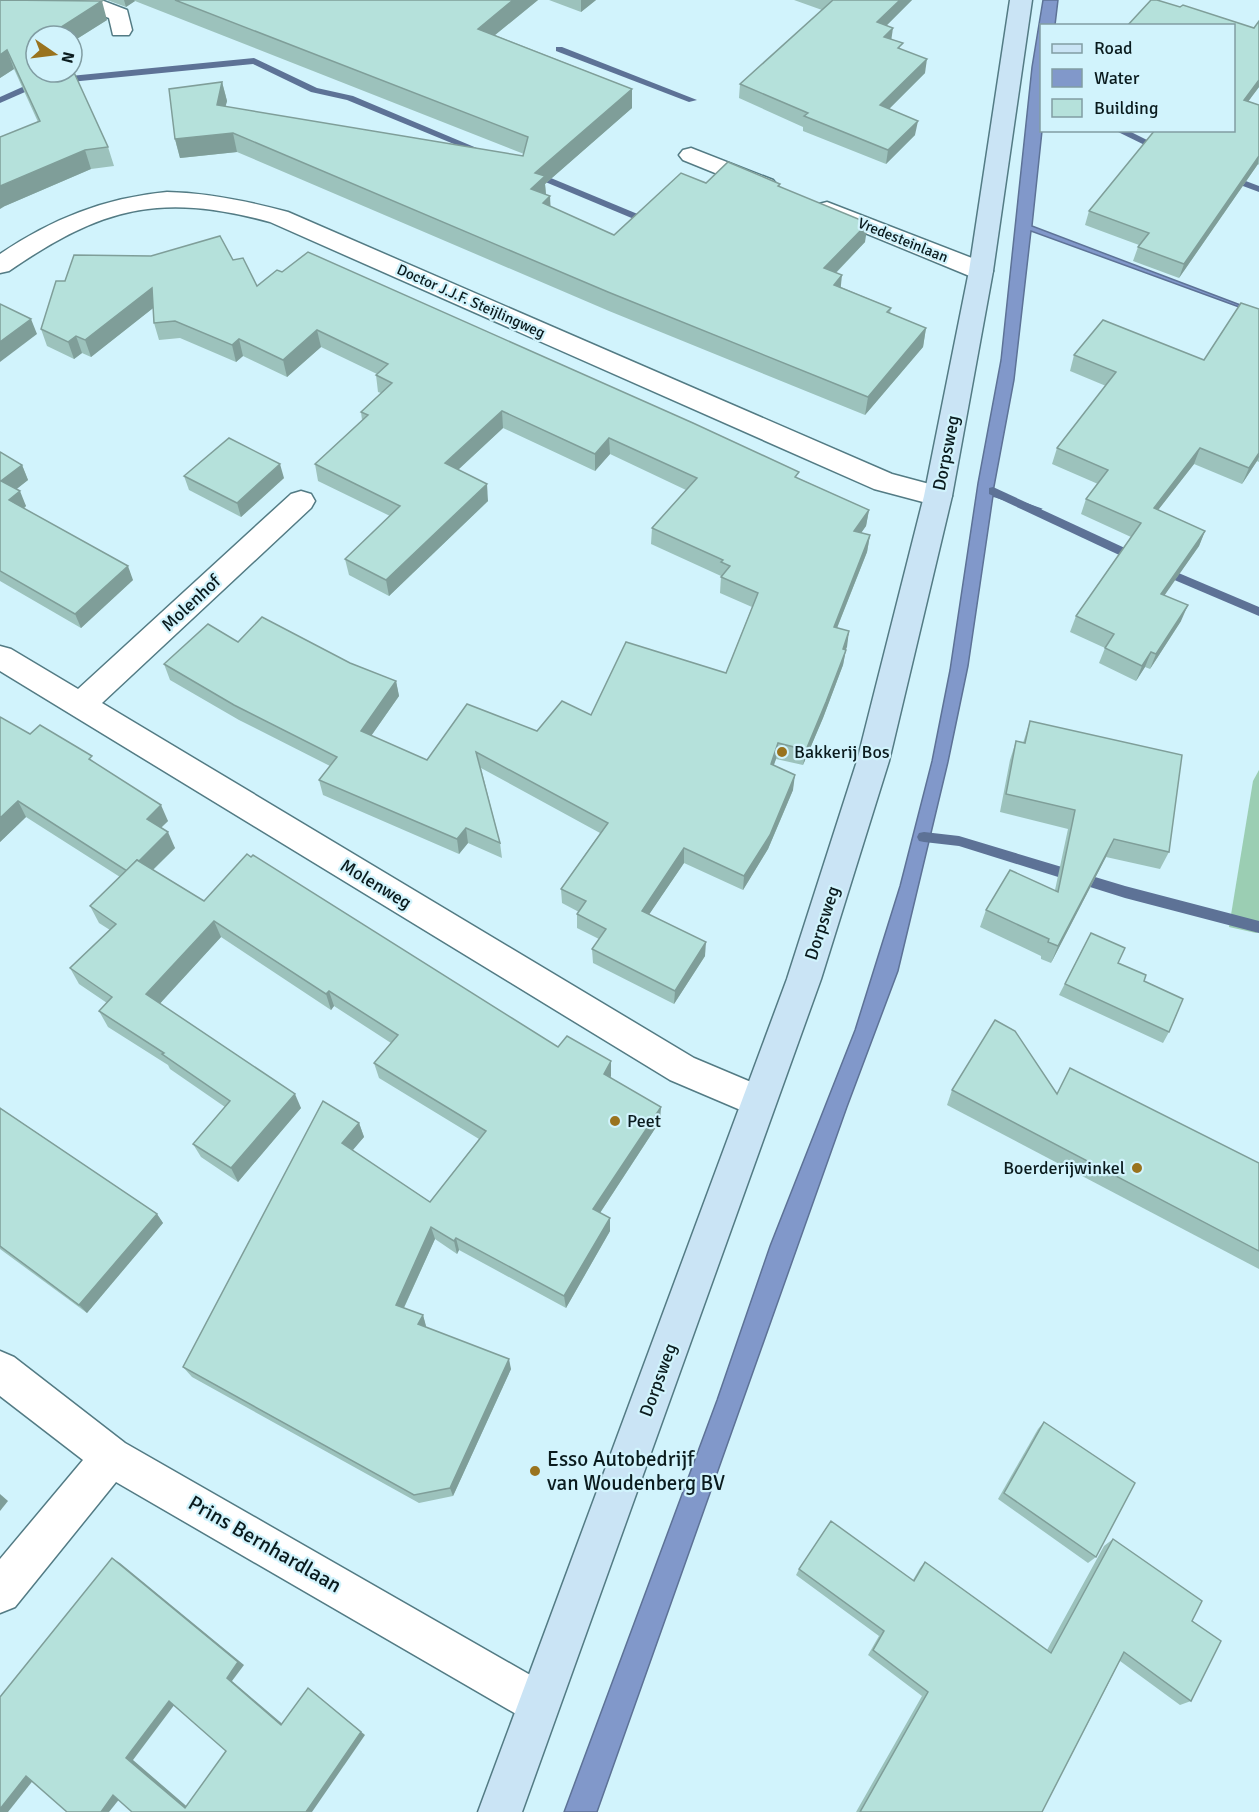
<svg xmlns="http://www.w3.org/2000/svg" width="1259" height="1812" viewBox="0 0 1259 1812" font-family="Signika,sans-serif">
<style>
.green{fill:#9bceb3}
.water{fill:#8198ca;stroke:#5d7296;stroke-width:1.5}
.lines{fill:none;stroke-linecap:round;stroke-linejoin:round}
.stream{fill:#5d7296;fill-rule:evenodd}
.street-casing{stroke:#537b84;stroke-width:3}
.secondary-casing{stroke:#537b84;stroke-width:3}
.street{fill:#fff;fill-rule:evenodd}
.secondary{fill:#cae4f5;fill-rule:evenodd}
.wall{fill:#9cc2bc}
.shaded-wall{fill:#7f9e99}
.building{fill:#b5e1db;stroke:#7f9e99;stroke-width:1.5;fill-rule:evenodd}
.poi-dot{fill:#99731e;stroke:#d1f3fc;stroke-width:2}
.labels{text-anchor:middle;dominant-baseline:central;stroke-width:4.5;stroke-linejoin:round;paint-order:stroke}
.far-street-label{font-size:15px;fill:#0a1b1e;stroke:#d1f3fc}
.street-label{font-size:18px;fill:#0a1b1e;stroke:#d1f3fc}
.poi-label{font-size:18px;fill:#0a1b1e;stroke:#d1f3fc;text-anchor:start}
.near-poi-label{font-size:21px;fill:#0a1b1e;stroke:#d1f3fc;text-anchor:start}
.near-street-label{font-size:21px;fill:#0a1b1e;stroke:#d1f3fc}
</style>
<rect width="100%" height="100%" fill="#d1f3fc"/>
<polygon class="green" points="1259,770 1259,932 1256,933 1229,927 1253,781"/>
<polygon class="water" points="1043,0 1058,0 1055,25 1042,26 1042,131 1032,226 1243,306 1242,308 1031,231 1014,380 993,492 1041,509 1038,511 993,496 968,666 948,762 898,971 847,1107 597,1812 564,1812 717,1400 770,1246 855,1030 900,886 932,761 950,670 978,483 1001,360 1032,67"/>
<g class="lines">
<g class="stream">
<polygon points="556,47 562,47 697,100 689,102 556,51"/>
<polygon points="254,58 317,88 353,96 491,154 483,156 347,100 311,92 253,64 60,83 55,80 60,77"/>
<polygon points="38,80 43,83 41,85 0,103 0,97"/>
<polygon points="1114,130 1127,130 1165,149 1157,151"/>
<polygon points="534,171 640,215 642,217 640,219 634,219 531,176 529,174"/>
<polygon points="1227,174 1259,186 1259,192 1224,179 1222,177"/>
<polygon points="993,487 1140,555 1142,558 1136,562 1132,561 989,494 989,488"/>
<polygon points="1162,566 1259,607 1259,616 1158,573 1156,570"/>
<polygon points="924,832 959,836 1125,886 1259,921 1259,933 1125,898 959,846 924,842 919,841 917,837 919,833"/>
</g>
<defs>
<g id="street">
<polygon points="72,0 101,0 127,10 132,30 129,35 113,35 109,18 75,5"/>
<polygon points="691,148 773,180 777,185 773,190 765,192 757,190 683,160 679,155 683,150"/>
<path d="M 167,192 C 209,193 247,201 288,212 L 892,474 L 948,489 L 952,496 L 948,503 L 938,506 L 874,489 L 270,222 C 160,192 102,207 9,271 L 0,273 L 0,254 C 52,219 104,198 167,192 Z"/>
<polygon points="827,202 990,265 993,271 990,277 981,279 972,277 819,214 815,209 819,204"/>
<polygon points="301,491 311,494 315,501 311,508 102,703 694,1058 770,1090 775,1101 770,1112 757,1117 670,1080 0,671 0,646 11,649 78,689 291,494"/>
<polygon points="0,1351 14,1357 125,1443 553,1688 560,1703 553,1718 538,1725 523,1718 116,1482 15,1607 0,1613 0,1559 83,1460 0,1396"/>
</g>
<polygon id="secondary" points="1010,0 1032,0 993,271 952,496 889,761 821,979 522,1812 478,1812 787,979 857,761 924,496 969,271"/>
</defs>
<use href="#street" class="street-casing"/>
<use href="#secondary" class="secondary-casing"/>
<use href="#street" class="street"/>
<use href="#secondary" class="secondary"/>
</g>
<g class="wall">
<polygon points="0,0 107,20 72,42 72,36 36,36 108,147 114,166 91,169 5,206 38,122 14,69 0,78"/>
<polygon points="107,0 538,0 495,35 632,89 632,108 545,184 546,194 550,206 614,235 706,183 780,184 779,187 865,242 836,273 841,287 891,308 890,313 926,328 923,347 865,415 609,311 237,152 180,158 175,139 222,82 227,101 225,107 523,156 524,154 135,1 126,7"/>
<polygon points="549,0 596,0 581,12"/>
<polygon points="794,0 912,0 886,26 891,39 925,73 889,109 915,135 886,164 803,131 803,127 739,98 740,84 822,10"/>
<polygon points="1180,7 1254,28 1259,21 1259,87 1248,101 1259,105 1259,165 1258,164 1179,278 1133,261 1138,247 1139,245 1085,225 1089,211 1233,130 1233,26"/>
<polygon points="233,260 257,286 798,478 869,510 866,526 861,533 870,535 867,552 837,628 849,631 843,665 823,718 803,765 776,759 773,766 793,790 768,849 743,890 684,863 649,914 705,956 674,1004 593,963 592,949 599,939 577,928 577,914 579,912 562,903 561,889 600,833 481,768 500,843 502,858 468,843 459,854 323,795 319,780 330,766 239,720 170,680 164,664 238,642 350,663 396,681 399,696 371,736 427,760 537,731 726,673 752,607 720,593 721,576 651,544 652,528 686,490 610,454 595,471 503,428 458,470 488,501 389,596 349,575 345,559 390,516 318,481 315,464 362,420 361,412 381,393 378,392 376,375 377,374 321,347 287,377 243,356 236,362 180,338 159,340 154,323 153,308 91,357 82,353 74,359 47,346 41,329 65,281"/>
<polygon points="1259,309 1259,462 1257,461 1242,484 1194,464 1158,510 1205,531 1199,546 1164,595 1181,621 1150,669 1145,667 1136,681 1099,663 1105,648 1070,632 1076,616 1131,537 1081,514 1086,499 1098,484 1052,464 1057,448 1106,386 1070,371 1074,355 1204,360"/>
<polygon points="0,452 22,465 28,480 16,489 26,506 24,509 133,580 81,628 0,581"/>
<polygon points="184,476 284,478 241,517 189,490"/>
<polygon points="0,717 30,734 94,763 168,821 161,828 175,848 153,870 204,901 558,1047 611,1061 611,1076 610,1078 660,1121 600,1213 610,1231 566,1308 459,1250 457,1254 435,1239 404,1308 423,1315 426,1327 511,1369 453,1496 419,1503 192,1377 183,1367 359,1123 364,1137 352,1150 430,1202 479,1139 379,1078 374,1063 391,1043 334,1006 331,1010 221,937 160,1003 301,1108 238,1182 201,1157 193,1144 225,1107 170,1069 168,1065 108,1027 99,1011 107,1003 79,984 70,968 110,930 99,923 90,906 120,877 26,817 0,842"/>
<polygon points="1030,721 1169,852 1160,869 1106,857 1051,963 1041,959 1041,956 980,927 986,910 1055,890 1068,829 1000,812 1010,760 1016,741 1023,743"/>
<polygon points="1091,933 1118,963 1144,981 1169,1032 1163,1043 1059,995"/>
<polygon points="952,1090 1057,1094 1259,1163 1259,1269 947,1105"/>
<polygon points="0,1108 157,1214 163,1223 87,1313 0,1249"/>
<polygon points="1044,1422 1096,1557 1088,1563 998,1499 1038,1429"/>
<polygon points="1113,1539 1192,1621 1191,1701 1180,1705 1120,1661 1042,1812 856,1812 922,1696 868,1655 879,1636 796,1575 799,1569 913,1580 920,1568 925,1562 1047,1650 1104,1546"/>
</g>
<g class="shaded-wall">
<polygon points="124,0 134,0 135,1 126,7"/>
<polygon points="513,0 538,0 479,48 478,29"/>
<polygon points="581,0 596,0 581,12"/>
<polygon points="900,0 912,0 875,37 877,22"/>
<polygon points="102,1 107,20 72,42 72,36 57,36 55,31"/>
<polygon points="893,28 891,42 884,37"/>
<polygon points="7,50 14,69 0,78 0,55"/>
<polygon points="927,59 925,73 878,120 880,105"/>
<polygon points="1259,80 1259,87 1239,114 1244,100"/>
<polygon points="222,82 227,101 221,124 217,105"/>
<polygon points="632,89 632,108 545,184 546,195 531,189 535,173"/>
<polygon points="918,121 915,135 886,164 888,150"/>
<polygon points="233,133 237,152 180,158 175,139"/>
<polygon points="85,150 91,169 5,206 0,209 0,186"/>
<polygon points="1259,156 1258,164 1179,278 1184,264"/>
<polygon points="550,196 551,215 543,203"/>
<polygon points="868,223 865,242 822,287 824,268"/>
<polygon points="842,275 840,294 834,285"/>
<polygon points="152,288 157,305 91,357 85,340"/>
<polygon points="31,319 37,334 0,362 0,342"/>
<polygon points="926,328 923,347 865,415 868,397"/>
<polygon points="317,330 321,347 287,377 283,360"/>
<polygon points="76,336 82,353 74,359 68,342"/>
<polygon points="239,339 243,356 236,362 232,345"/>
<polygon points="502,411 503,428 447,480 445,463"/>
<polygon points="609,438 610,454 595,471 595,454"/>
<polygon points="1200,448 1194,464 1148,523 1154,508"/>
<polygon points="1259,453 1259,457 1257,461 1242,484 1249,468"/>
<polygon points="280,464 284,478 241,517 237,503"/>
<polygon points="22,465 28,480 8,496 1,481"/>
<polygon points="487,484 488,501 389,596 386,580"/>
<polygon points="20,491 26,506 15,515 9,500"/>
<polygon points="869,510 866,526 851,547 854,531"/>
<polygon points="1205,531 1199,546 1155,609 1161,594"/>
<polygon points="870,535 867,552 831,643 834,627"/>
<polygon points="128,566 133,580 81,628 75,614"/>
<polygon points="1188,605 1181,621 1150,669 1156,654"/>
<polygon points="849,631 847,647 844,654 846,650 843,665 823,718 803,765 806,750"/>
<polygon points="1151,652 1145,667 1136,681 1142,666"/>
<polygon points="396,681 399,696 364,746 361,731"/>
<polygon points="778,743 776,759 769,779 771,764"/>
<polygon points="795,775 793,790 768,849 743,890 744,876"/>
<polygon points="18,801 26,817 0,842 0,818"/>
<polygon points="161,805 168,821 153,835 147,819"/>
<polygon points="466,828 468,843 459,854 457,839"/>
<polygon points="168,832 175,848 135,887 128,872"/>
<polygon points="1114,839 1106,857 1051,963 1058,946"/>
<polygon points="684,848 684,863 642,925 642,911"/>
<polygon points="214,921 221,937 155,1009 146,994"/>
<polygon points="706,942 705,956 674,1004 675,991"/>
<polygon points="329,991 334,1006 331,1010 326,994"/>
<polygon points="611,1061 611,1076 604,1088 604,1074"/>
<polygon points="295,1094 301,1108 238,1182 231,1168"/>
<polygon points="661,1107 660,1121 594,1222 593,1209"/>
<polygon points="359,1123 364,1137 347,1157 342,1143"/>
<polygon points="157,1214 163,1223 87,1313 79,1305"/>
<polygon points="610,1218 610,1231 566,1308 564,1296"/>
<polygon points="431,1227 435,1239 400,1316 396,1305"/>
<polygon points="456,1238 459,1250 457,1254 454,1241"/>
<polygon points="423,1315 426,1326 423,1335 418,1324"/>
<polygon points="509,1359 511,1369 453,1496 450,1488"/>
<polygon points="0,1494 8,1501 0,1511"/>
<polygon points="112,1558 120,1563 244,1665 232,1681 286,1727 281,1725 227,1678"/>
<polygon points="308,1688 365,1735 312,1812 306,1812"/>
<polygon points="169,1701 175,1704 133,1760 191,1810 185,1808 126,1758"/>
<polygon points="26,1776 35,1778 8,1812 0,1812 0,1809"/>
<polygon points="113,1795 121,1797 109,1812 101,1812"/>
</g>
<g class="building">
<polygon points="0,0 102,1 55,31 58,36 36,36 36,72 72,72 72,68 108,147 85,150 0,186 0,137 40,121 7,50 0,55"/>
<polygon points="175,0 513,0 478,29 632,89 535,173 545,176 531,189 550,196 543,203 614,235 681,173 706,183 728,162 780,184 778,186 868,223 824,268 842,275 834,285 891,308 887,312 926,328 868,397 608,292 233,133 175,139 169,89 222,82 217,105 523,156 528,137"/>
<polygon points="833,0 900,0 877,22 893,28 884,37 903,43 898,48 927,59 880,105 918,121 888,150 804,116 808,113 740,84"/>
<polygon points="1151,0 1157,0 1180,7 1183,5 1254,28 1259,21 1259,80 1244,100 1259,105 1259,156 1184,264 1138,247 1149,233 1089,211 1155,130 1233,130 1233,26 1127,26"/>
<polygon points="220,236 233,260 243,258 257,286 277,270 282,272 308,252 693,423 799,472 795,477 869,510 854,531 870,535 834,627 849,631 843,649 846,650 826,702 806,750 778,743 771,764 795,775 770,835 744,876 684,848 642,911 706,942 675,991 592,949 606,929 577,914 586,901 561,889 608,823 476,752 500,843 466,828 457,839 319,780 337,757 234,705 164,664 208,624 238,642 262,617 350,663 396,681 361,731 427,760 467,704 537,731 562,701 591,715 626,642 726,673 758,593 721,577 730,566 721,562 723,560 652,528 697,478 609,438 595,454 502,411 445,463 487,484 386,580 345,559 400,506 315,464 368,415 361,412 392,383 376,375 388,364 317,330 283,360 239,339 232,345 175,321 154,323 152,288 85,340 76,336 68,342 41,329 56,281 65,281 74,255 151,256"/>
<polygon points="1241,303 1259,309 1259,453 1249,468 1200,448 1154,508 1205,531 1161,594 1188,605 1156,654 1151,652 1142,666 1105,648 1114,634 1076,616 1141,523 1086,499 1108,470 1057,448 1116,372 1074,355 1103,320 1204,360"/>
<polygon points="0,304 31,319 0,342"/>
<polygon points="229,438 280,464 237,503 184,476"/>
<polygon points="0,452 22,465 1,481 20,491 9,500 128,566 75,614 0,571"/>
<polygon points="0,717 30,734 40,725 92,756 89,759 161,805 147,819 168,832 139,861 137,860 127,871 18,801 0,818"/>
<polygon points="1030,721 1182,755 1169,852 1114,839 1058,946 1048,942 1049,939 986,910 1010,870 1058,892 1075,810 1006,794 1016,741 1025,743"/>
<polygon points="247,854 251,857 253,855 558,1047 567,1036 611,1061 604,1074 661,1107 593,1209 610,1218 564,1296 456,1238 454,1241 431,1227 396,1305 423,1315 418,1324 509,1359 450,1488 414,1495 183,1367 323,1101 359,1123 342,1143 430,1202 486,1131 374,1063 398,1035 329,991 326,994 214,921 146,994 295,1094 231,1168 193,1144 230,1101 162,1054 164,1053 99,1011 112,997 70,968 116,924 90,906 137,860 204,901"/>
<polygon points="1091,933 1125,948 1118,963 1146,975 1144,981 1183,999 1169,1032 1065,984"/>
<polygon points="995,1020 1015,1031 1057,1094 1070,1068 1259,1163 1259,1251 952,1090"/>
<polygon points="0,1108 157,1214 79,1305 0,1246"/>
<polygon points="1044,1422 1135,1483 1096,1557 1004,1493"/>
<polygon points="831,1521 914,1581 925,1562 1051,1653 1113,1539 1202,1601 1192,1621 1221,1641 1191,1701 1124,1652 1042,1812 860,1812 928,1692 873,1650 884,1631 799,1569"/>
<path d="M 112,1558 L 238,1662 L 227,1678 L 281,1725 L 308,1688 L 361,1732 L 306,1812 L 132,1812 L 113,1795 L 101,1812 L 67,1812 L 26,1776 L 0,1809 L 0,1697 ZM 169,1701 L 226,1751 L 185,1808 L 126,1758 Z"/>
</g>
<g class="poi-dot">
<circle cx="782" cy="752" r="6"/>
<circle cx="615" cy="1121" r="6"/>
<circle cx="1137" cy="1168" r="6"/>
<circle cx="535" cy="1471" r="6"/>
</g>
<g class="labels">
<g class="far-street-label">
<text transform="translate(903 240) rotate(22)">Vredesteinlaan</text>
<text transform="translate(471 301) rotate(24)">Doctor J.J.F. Steijlingweg</text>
</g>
<g class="street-label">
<text transform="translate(946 453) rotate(-79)">Dorpsweg</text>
<text transform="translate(191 603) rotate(-43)">Molenhof</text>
<text transform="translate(376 884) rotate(31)">Molenweg</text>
<text transform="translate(822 923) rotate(-72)">Dorpsweg</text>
<text transform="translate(658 1380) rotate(-70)">Dorpsweg</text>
</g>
<g class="poi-label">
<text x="794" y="752">Bakkerij Bos</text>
<text x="627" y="1121">Peet</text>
<text x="1125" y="1168" text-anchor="end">Boerderijwinkel</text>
</g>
<g class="near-poi-label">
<text x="547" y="1459">Esso Autobedrijf<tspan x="547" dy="24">van Woudenberg BV</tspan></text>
</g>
<g class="near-street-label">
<text transform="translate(265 1544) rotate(30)">Prins Bernhardlaan</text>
</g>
</g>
<rect x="1040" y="24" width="195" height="108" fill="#d1f3fc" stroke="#819da3" stroke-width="1.5"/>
<rect x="1052" y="44" width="30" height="9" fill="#cae4f5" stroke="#819da3" stroke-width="1.5"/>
<text x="1094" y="54" font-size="18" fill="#0a1b1e">Road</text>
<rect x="1052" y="69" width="30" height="18" fill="#8198ca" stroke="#819da3" stroke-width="1.5"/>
<text x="1094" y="84" font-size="18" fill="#0a1b1e">Water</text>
<rect x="1052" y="99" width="30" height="18" fill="#b5e1db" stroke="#819da3" stroke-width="1.5"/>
<text x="1094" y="114" font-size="18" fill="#0a1b1e">Building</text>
<g transform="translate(54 54) rotate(104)"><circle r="28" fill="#d1f3fc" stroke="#819da3" stroke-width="1.5"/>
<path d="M0-4.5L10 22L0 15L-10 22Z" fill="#99731e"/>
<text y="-9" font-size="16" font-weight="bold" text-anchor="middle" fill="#0a1b1e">N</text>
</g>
</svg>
